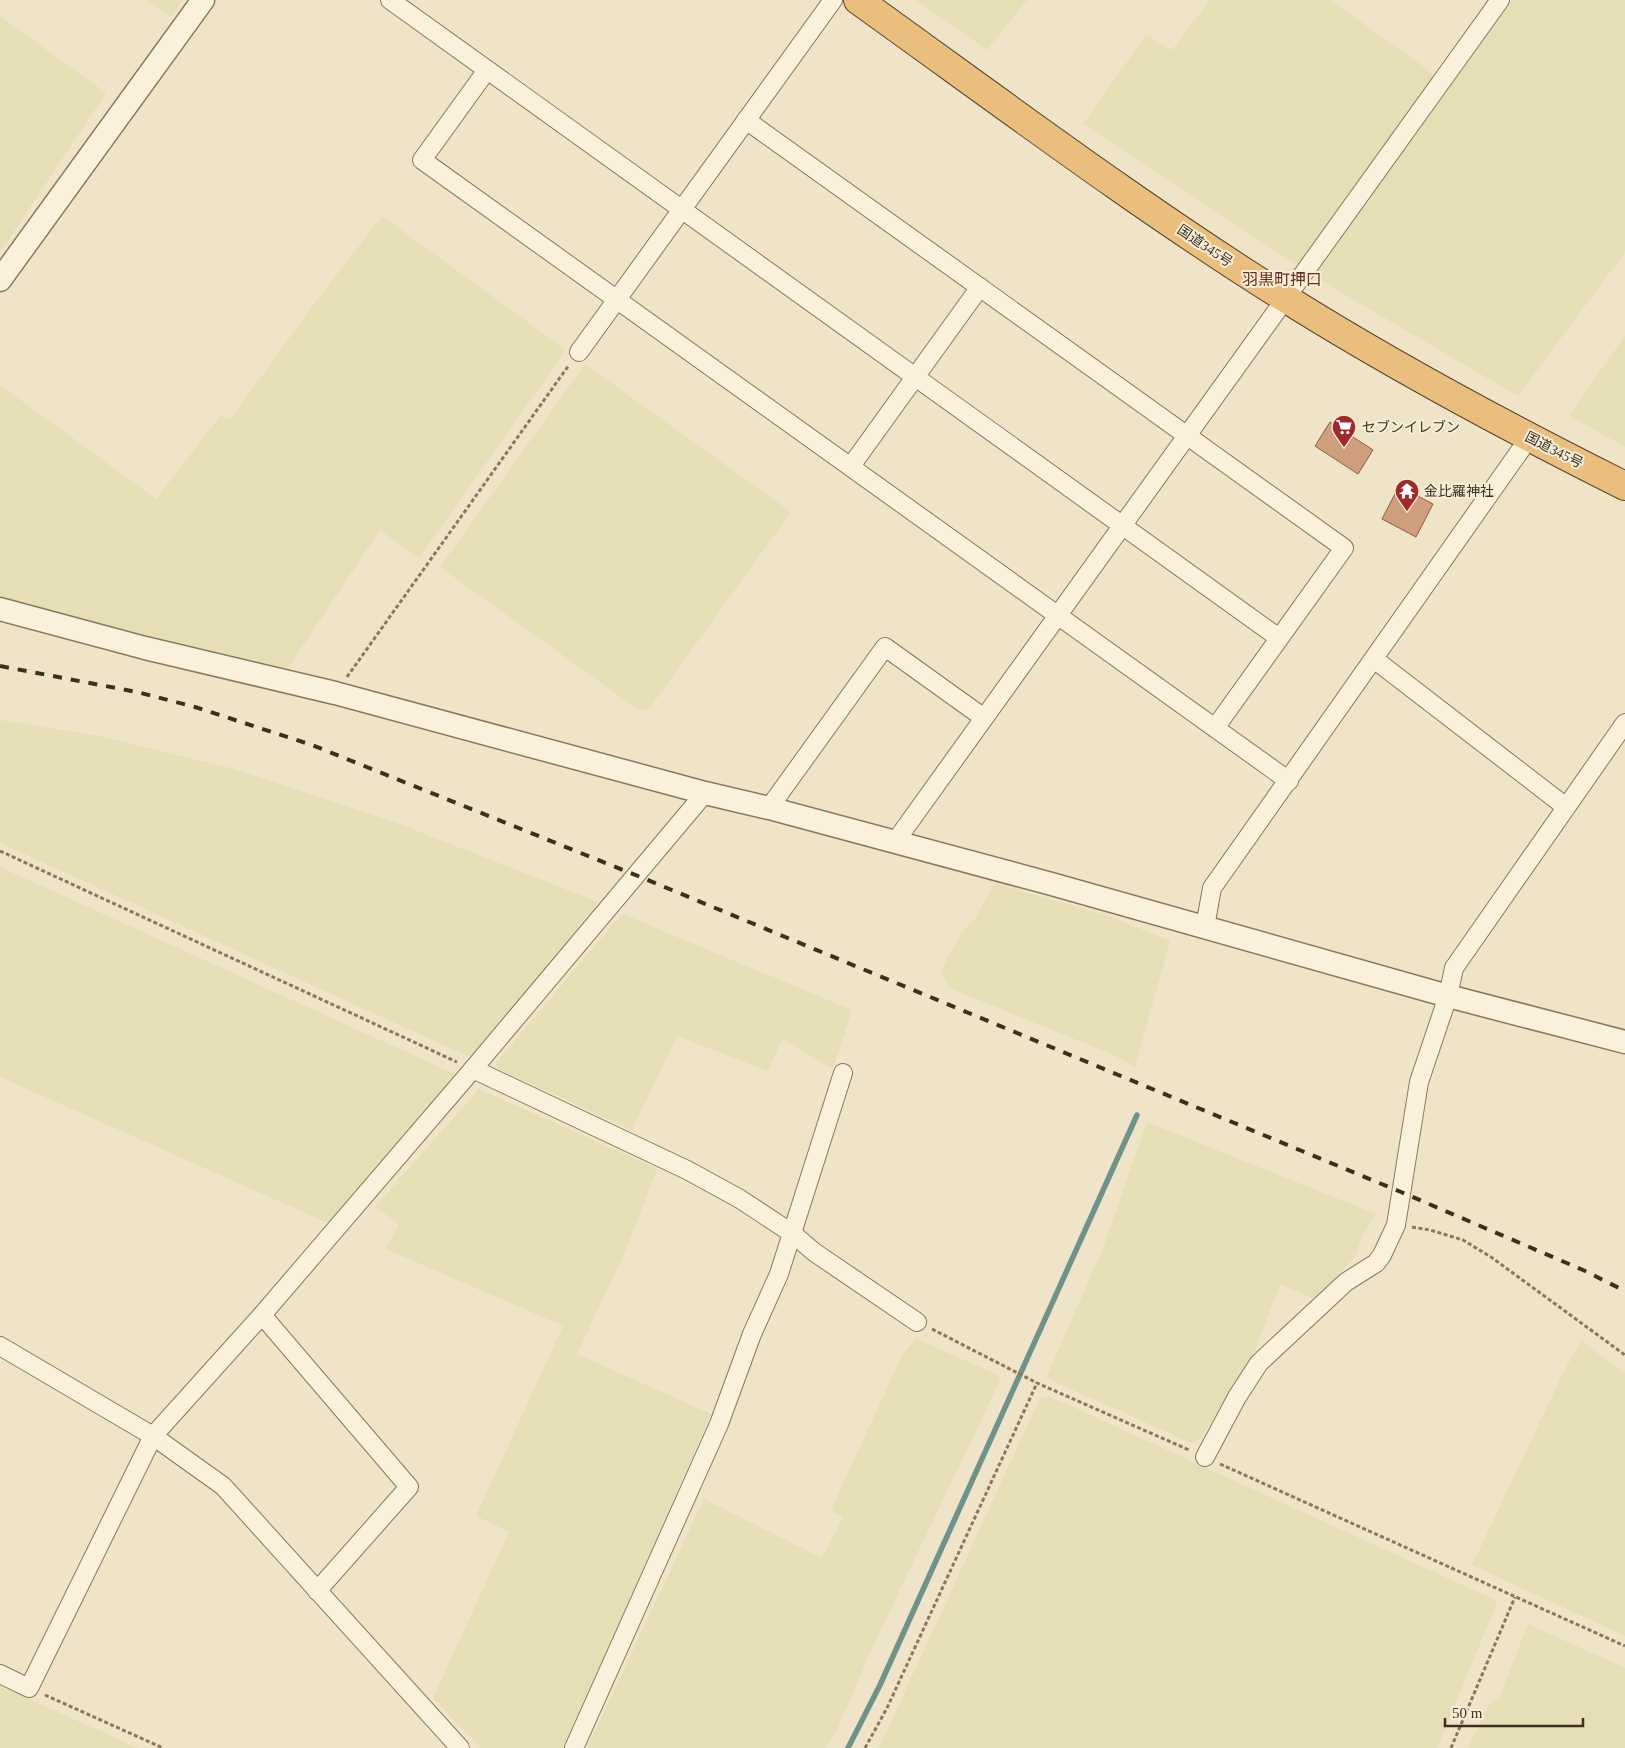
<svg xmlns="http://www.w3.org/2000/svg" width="1625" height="1748" viewBox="0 0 1625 1748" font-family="'Times New Roman','Noto Sans JP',serif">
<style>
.farmland{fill:#e6deb5}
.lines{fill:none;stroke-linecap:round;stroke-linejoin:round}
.stream{stroke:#6f938a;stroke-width:5.5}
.building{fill:#cf9f7d;stroke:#8d5f41}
.minor-casing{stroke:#8d765c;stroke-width:20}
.tertiary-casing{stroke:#8d765c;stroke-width:25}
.trunk-casing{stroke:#5b4430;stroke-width:30}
.path{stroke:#8d765c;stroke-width:3;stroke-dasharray:4 2.5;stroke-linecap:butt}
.minor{stroke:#faf1dc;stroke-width:18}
.tertiary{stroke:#faf1dc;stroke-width:22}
.trunk{stroke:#eabe7c;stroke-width:28}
.rail{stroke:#3d2e20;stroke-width:4;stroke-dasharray:9 9;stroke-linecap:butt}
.labels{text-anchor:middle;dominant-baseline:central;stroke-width:4;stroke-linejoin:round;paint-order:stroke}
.street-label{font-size:14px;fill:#3d2e20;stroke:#f7eed8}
.poi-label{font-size:14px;fill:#3d2e20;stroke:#f7eed8;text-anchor:start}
.quarter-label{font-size:16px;fill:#6b2e1e;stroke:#f7eed8}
</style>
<rect width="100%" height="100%" fill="#f0e4c8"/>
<g class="farmland">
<polygon points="147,0 183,0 171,17"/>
<polygon points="916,0 1027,0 987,50"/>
<polygon points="1210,0 1330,0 1449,85 1512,0 1625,0 1625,252 1518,396 1318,279 1083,124 1146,35 1172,50"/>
<polygon points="0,16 106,93 0,252"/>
<polygon points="382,216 566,350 419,558 380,530 286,671 0,597 0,385 156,499 221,415 230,420 307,313"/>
<polygon points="1625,336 1625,447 1569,415"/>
<polygon points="585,364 791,512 649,709 640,711 440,567"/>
<polygon points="0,720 104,737 230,768 392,821 598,902 472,1058 0,843"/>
<polygon points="0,867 459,1076 330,1224 0,1077"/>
<polygon points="997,884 1112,917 1170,941 1135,1067 1111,1054 947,987 947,983 940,972 962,932 975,919 992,887"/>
<polygon points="625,915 852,1010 833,1069 782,1039 768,1071 677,1036 632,1130 497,1068 496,1063 614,923"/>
<polygon points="479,1089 657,1169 625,1252 577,1354 711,1414 564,1748 481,1748 433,1698 509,1532 476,1516 563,1326 386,1249 399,1224 375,1207"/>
<polygon points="1147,1122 1376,1214 1362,1237 1355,1257 1315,1299 1280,1284 1253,1356 1201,1438 1191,1443 1046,1378 1103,1248"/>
<polygon points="917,1339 1000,1376 999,1383 872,1648 837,1730 825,1748 587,1748 704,1499 822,1558 843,1517 831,1510 904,1351"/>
<polygon points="1581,1341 1625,1373 1625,1636 1472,1565 1564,1371"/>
<polygon points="1049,1396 1493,1599 1497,1603 1437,1748 879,1748 1040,1398"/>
<polygon points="1528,1624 1625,1668 1625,1748 1468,1748 1488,1706 1499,1698"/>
<polygon points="0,1686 138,1748 0,1748"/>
</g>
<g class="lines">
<polyline class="stream" points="848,1748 880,1685 1137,1115"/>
</g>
<g class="building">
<polygon points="1330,422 1373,450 1358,474 1315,446"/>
<polygon points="1399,486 1433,504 1416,537 1382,519"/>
</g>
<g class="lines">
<defs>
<g id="minor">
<polyline points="390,0 1279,638"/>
<polyline points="487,70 422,160 1289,781"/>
<polyline points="746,120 1344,548 1215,728"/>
<polyline points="579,352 833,0"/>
<polyline points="851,466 980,287"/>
<polyline points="1374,659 1566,807"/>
<polyline points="769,808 885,647 984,718"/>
<polyline points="895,842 1500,0"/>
<polyline points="1205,927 1212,888 1529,438"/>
<polyline points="473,1069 687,1170 740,1199 793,1234 814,1252 917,1322"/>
<polyline points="262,1315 409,1487 317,1591"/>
<polyline points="0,1346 153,1436 223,1486 460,1748"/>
<polyline points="1205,1457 1237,1397 1259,1363 1346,1282 1376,1263 1382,1255 1396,1225 1419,1082 1448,996 1454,968 1625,723"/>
<polyline points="0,1674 29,1688 153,1436 262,1315 473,1069 705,793"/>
<polyline points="574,1748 719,1424 752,1334 779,1274 843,1073"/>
</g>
<g id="tertiary">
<polyline points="0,280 203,0"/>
<polyline points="0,609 145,648 335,693 705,793 769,808 1048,883 1448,996 1625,1042"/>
</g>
<path id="trunk" d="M 858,0 C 999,101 1138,206 1285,298 C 1395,367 1509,428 1625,486"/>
</defs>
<use href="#minor" class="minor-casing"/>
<use href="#tertiary" class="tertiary-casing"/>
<use href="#trunk" class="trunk-casing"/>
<g class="path">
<polyline points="347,677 569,365"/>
<polyline points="0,851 457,1062"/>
<polyline points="1412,1227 1430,1230 1463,1240 1491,1257 1625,1355"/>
<polyline points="932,1329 1037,1383 1189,1450"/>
<polyline points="1220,1464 1625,1646"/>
<polyline points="45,1695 163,1748"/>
<polyline points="865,1748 887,1708 1037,1383"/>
<polyline points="1451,1748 1515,1597"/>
</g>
<use href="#minor" class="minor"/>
<use href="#tertiary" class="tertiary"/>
<use href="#trunk" class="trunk"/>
<polyline class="rail" points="0,666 137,692 195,707 312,745 638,876 1401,1192 1583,1270 1625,1291"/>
</g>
<defs>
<symbol id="supermarket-pin" viewBox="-11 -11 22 30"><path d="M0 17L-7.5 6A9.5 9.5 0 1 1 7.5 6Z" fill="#9e2a2b" stroke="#f7eed8"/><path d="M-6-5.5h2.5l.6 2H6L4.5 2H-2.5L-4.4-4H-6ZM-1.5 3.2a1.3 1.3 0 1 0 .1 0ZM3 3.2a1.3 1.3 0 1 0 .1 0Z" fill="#fff"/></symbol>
<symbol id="temple-pin" viewBox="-11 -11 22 30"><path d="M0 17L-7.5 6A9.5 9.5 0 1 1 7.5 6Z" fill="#9e2a2b" stroke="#f7eed8"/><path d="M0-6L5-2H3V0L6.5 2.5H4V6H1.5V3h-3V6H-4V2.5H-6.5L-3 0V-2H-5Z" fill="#fff"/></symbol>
</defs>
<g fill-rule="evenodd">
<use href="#supermarket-pin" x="1330" y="413" width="28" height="38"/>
<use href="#temple-pin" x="1393" y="477" width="28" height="38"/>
</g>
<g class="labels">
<g class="street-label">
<text transform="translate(1205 246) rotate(34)">国道345号</text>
<text transform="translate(1554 450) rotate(27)">国道345号</text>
</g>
<g class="poi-label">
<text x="1362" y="427">セブンイレブン</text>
<text x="1424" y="491">金比羅神社</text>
</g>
<g class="quarter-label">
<text x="1282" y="279">羽黒町押口</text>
</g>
</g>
<path d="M1445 1718v8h138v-8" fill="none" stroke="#3d2e20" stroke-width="2.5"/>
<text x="1452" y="1718" font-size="15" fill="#3d2e20" stroke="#f7eed8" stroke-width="4" paint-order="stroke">50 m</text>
</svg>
